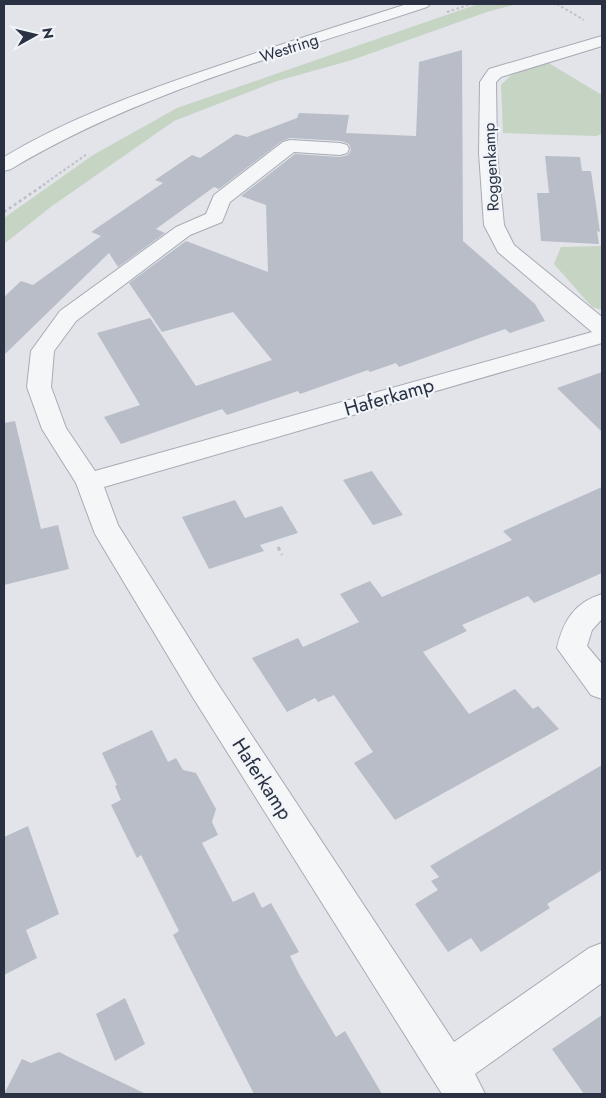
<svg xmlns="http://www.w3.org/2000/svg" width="606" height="1098" viewBox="0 0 606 1098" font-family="Jost,sans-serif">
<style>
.green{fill:#c6d4c3}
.building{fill:#b9bdc7}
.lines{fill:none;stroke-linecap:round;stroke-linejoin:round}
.minor-casing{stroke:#a7abb4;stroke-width:2}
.path-far2{stroke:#bcbfc5;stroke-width:2;stroke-dasharray:2.5 2.5;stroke-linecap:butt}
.path-far1{stroke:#bcbfc5;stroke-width:2.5;stroke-dasharray:3 3;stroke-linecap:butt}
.path{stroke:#bcbfc5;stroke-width:3;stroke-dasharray:4 4;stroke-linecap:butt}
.minor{fill:#f5f6f8;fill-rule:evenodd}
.labels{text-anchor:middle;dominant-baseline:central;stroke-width:4.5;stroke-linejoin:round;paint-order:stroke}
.far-street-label{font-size:16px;fill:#2a3142;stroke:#f1f4f8}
.street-label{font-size:20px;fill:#2a3142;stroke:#f1f4f8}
</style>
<rect width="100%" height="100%" fill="#e2e4ea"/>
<g class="green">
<polygon points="478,4 517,4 487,12 352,60 277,81 174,121 52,206 4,244 4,218 93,155 177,108"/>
<polygon points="547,62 602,95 602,134 596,136 503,133 501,85 510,76"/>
<polygon points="602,246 602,310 592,307 554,264 561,247"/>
</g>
<g class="building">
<polygon points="462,50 463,241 535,304 545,321 510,333 505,329 399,367 396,363 370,372 368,370 300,394 298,391 227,415 222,409 121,444 104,417 140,405 97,333 150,318 196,386 272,360 233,312 162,332 129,283 186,241 268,272 266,205 241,196 295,154 340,157 348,155 351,150 349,144 341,141 290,138 282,141 219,189 214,187 156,229 165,233 118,267 109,253 4,355 4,297 21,281 33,285 101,236 91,232 163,183 155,180 192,155 200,158 236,134 247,137 297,118 299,113 349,115 346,133 416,136 419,62"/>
<polygon points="545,156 580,157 582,171 591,171 600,232 597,231 599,244 541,241 537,193 549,193"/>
<polygon points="602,372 602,432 557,388"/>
<polygon points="15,421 41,529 58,525 69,569 4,585 4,423"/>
<polygon points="372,471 378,480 403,515 373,525 343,480"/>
<polygon points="602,487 602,573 534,603 528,596 462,625 467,631 423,652 469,714 515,689 533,709 538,706 559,729 395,820 354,763 373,752 334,695 318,702 315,698 287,712 252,658 298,638 303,647 359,622 340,594 370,581 382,597 512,540 503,531"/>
<polygon points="235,500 245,518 282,506 298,533 260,545 264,551 209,569 182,517"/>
<polygon points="152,730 168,762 176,758 183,770 196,773 216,809 212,822 218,835 202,843 233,902 254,892 262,908 271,903 299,952 290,956 299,974 336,1037 345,1031 382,1094 254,1094 173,935 179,931 141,855 137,858 111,805 121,800 115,786 117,785 102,753"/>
<polygon points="602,765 602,870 547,904 550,908 481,952 471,938 448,952 415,904 438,890 431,881 439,877 430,866"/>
<polygon points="28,826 59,914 26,930 37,958 4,975 4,837"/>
<polygon points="125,998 145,1044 115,1061 96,1014"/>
<polygon points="602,1015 602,1094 584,1094 552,1049"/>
<polygon points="59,1052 73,1059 146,1094 4,1094 22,1059 31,1063"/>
</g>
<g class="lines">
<defs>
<g id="minor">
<path d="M 407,4 L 430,4 L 427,7 C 288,53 137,93 11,169 L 4,171 L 4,157 C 68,119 138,93 209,69 C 275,46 341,25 407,4 Z"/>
<polygon points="602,36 602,46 501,77 496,82 497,153 504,225 514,245 602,317 602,343 104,487 118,525 214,678 454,1042 589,948 602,943 602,983 475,1074 485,1094 442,1094 192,696 95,534 76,483 42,429 27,387 31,351 60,311 176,227 206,214 214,195 283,142 290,140 340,143 347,145 349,149 347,153 340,155 294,152 230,202 222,222 190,235 76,321 54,351 51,387 66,428 95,471 592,332 498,252 484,225 479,153 480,82 489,69"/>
<path d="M 602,594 L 602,619 L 592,630 L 587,646 L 602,664 L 602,699 L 591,695 L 557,648 C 563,621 575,602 602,594 Z"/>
</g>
</defs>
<use href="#minor" class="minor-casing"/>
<g class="path-far2">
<polyline points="557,4 584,20"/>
<polyline points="447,12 471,4"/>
<polyline points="365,149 459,152"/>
<polyline points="43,185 87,154"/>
</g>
<g class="path-far1">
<polyline points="4,212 45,184"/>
<polyline points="4,346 12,347"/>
</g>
<polyline class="path" points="278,547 282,555"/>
<use href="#minor" class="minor"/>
</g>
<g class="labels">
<g class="far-street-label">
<text transform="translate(289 48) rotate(-18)">Westring</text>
<text transform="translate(491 167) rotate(-93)">Roggenkamp</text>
</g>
<g class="street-label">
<text transform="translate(389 397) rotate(-16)">Haferkamp</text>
<text transform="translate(262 779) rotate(57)">Haferkamp</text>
</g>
</g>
<rect width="606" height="1098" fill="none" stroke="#2a3142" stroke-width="10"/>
<g transform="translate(35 35) rotate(82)" stroke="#f1f4f8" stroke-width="4" paint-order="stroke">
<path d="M0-4L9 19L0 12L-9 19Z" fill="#2a3142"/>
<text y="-8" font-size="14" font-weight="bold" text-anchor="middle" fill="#2a3142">N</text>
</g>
</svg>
